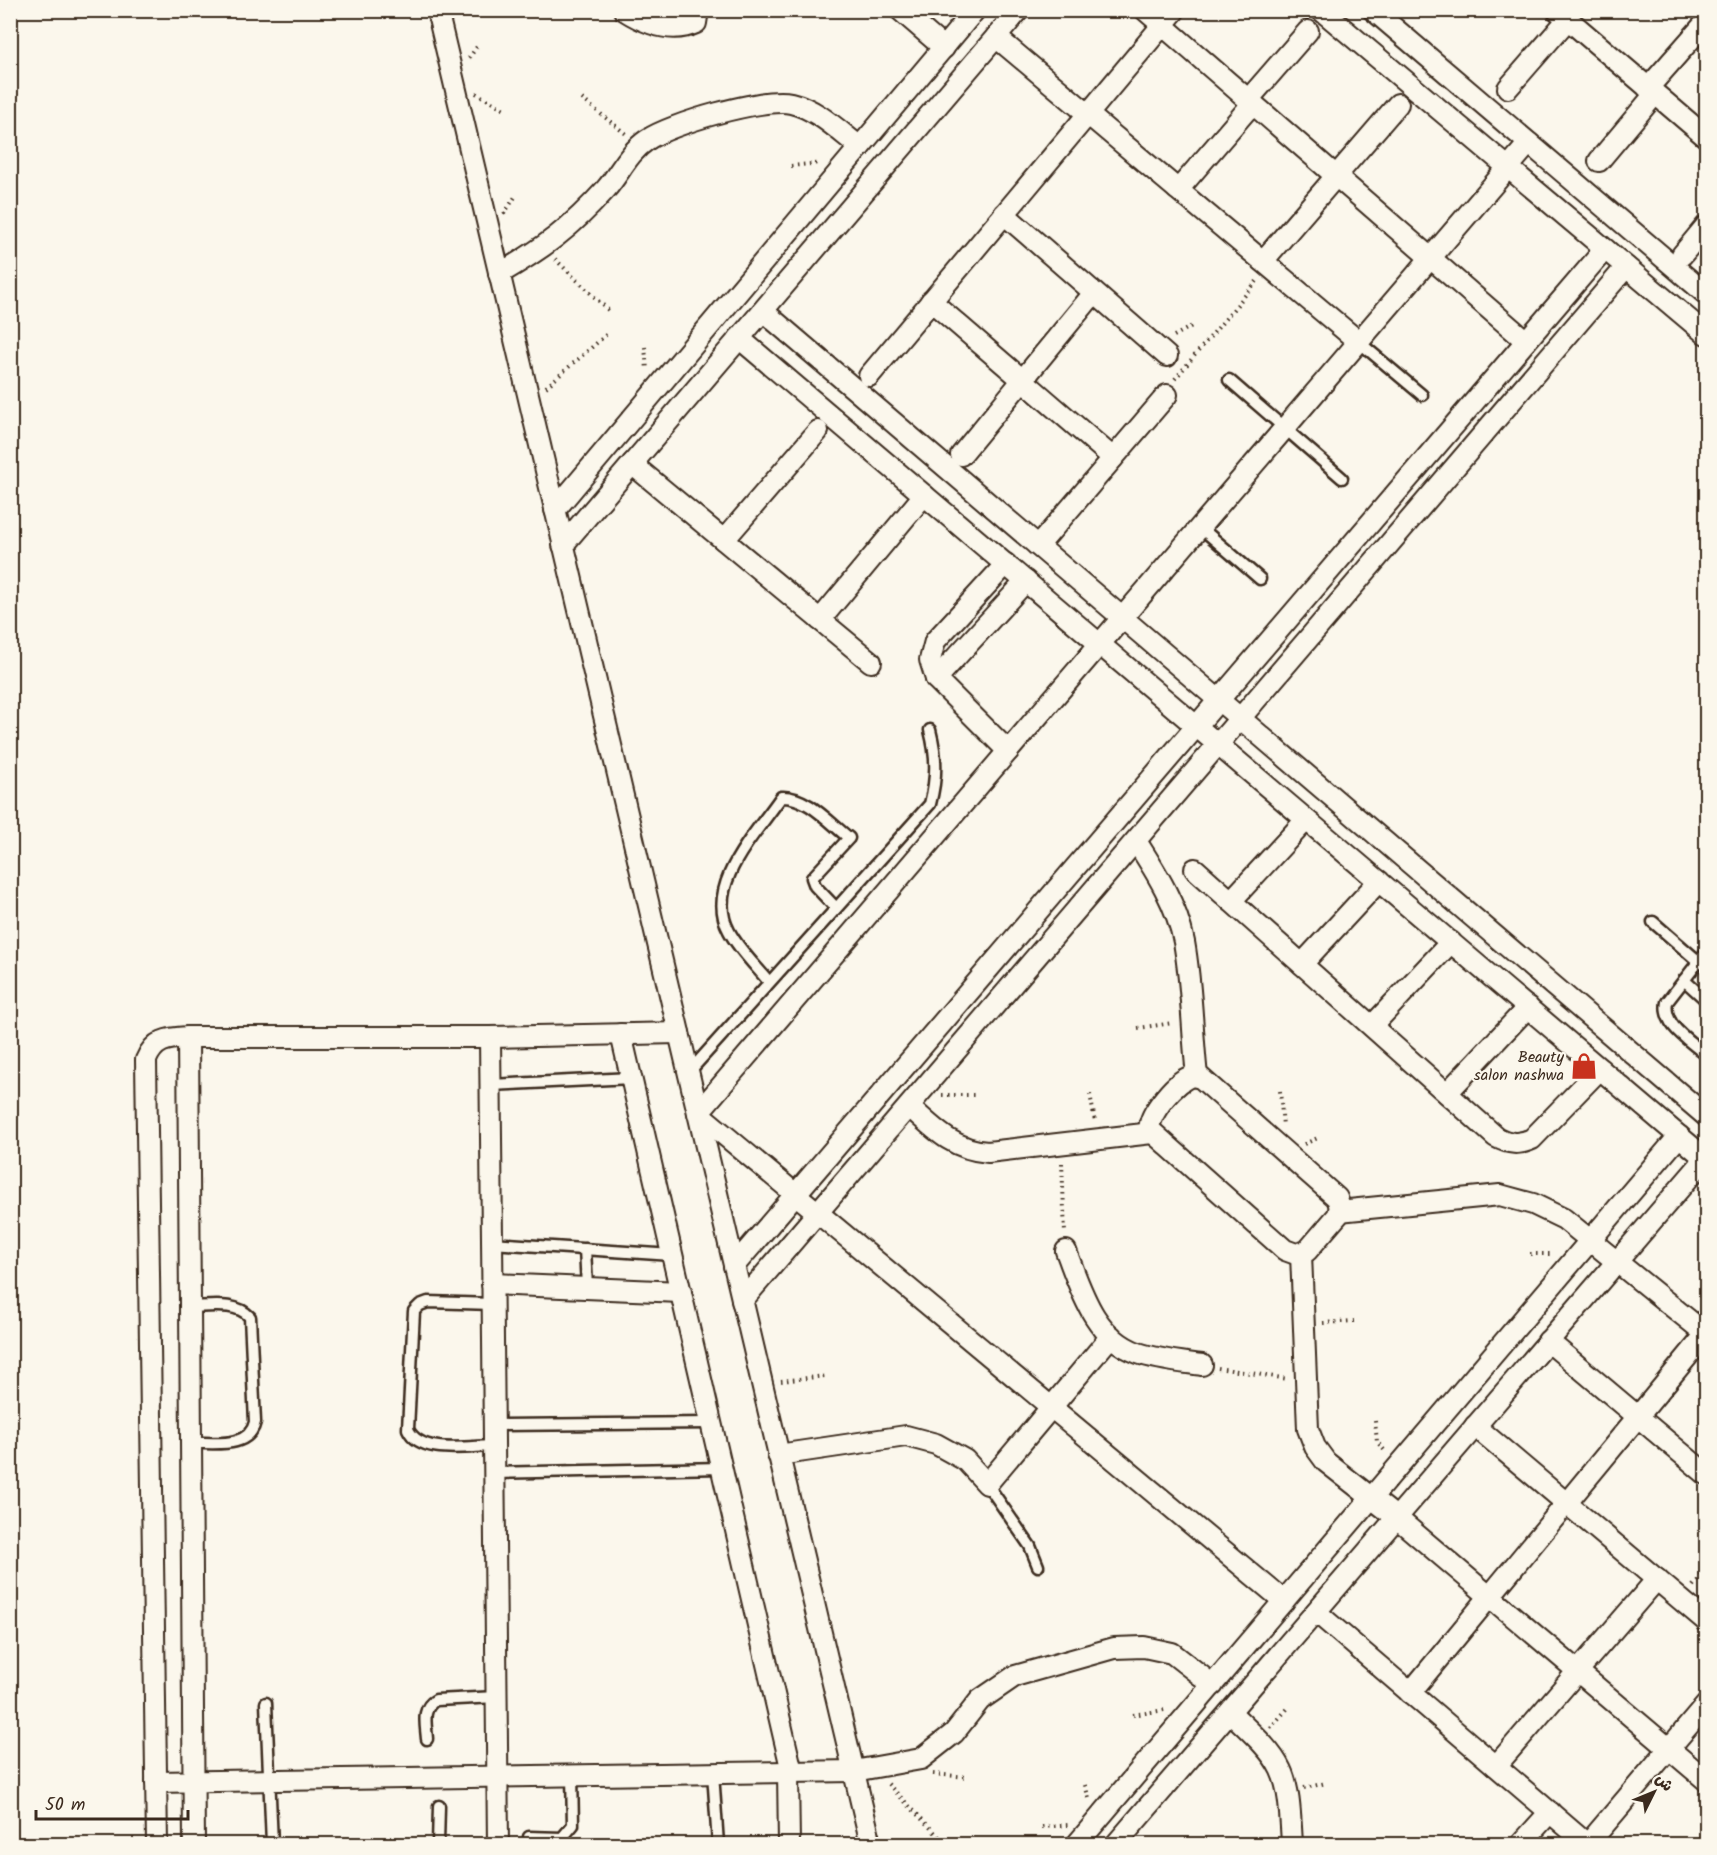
<svg xmlns="http://www.w3.org/2000/svg" width="1717" height="1855" viewBox="0 0 1717 1855" font-family="Kalam,'Playpen Sans Arabic',sans-serif">
<style>
.lines{fill:none;stroke-linecap:round;stroke-linejoin:round}
.service-casing{stroke:#3b2a1e;stroke-width:15}
.minor-casing{stroke:#3b2a1e;stroke-width:24}
.path{stroke:#3b2a1e;stroke-width:4;stroke-dasharray:1.5 4.5;stroke-linecap:butt}
.service{stroke:#fbf7ec;stroke-width:10}
.minor{stroke:#fbf7ec;stroke-width:20}
.labels{text-anchor:middle;dominant-baseline:central;stroke-width:4.5;stroke-linejoin:round;paint-order:stroke}
.poi-label{font-size:16px;fill:#3b2a1e;stroke:#fbf7ec;text-anchor:end}
</style>
<rect width="100%" height="100%" fill="#fbf7ec"/>
<filter id="ink" filterUnits="userSpaceOnUse"><feTurbulence type="fractalNoise" baseFrequency=".0167" numOctaves="2"/><feDisplacementMap in="SourceGraphic" scale="12" xChannelSelector="R" yChannelSelector="G"/><feConvolveMatrix kernelMatrix="1 2 1 2 8 2 1 2 1" color-interpolation-filters="sRGB"/></filter>
<g filter="url(#ink)">
<g class="lines">
<defs>
<g id="service">
<polyline points="1359,342 1422,395"/>
<polyline points="1229,380 1342,478"/>
<polyline points="1200,527 1260,579"/>
<polyline points="1653,922 1699,962"/>
<path d="M 1706,952 L 1667,1002 C 1662,1026 1691,1041 1706,1055"/>
<polyline points="1684,980 1706,1000"/>
<path d="M 769,982 C 756,966 739,950 729,931 C 704,885 756,834 781,797 C 806,795 830,823 849,838 L 812,878 L 815,886 L 836,908"/>
<path d="M 689,1072 L 930,804 C 937,777 937,757 930,730"/>
<polyline points="490,1085 631,1078"/>
<polyline points="492,1243 672,1255"/>
<polyline points="585,1249 587,1287"/>
<path d="M 493,1304 L 428,1302 L 420,1305 L 414,1311 L 408,1429 C 420,1456 469,1446 494,1446"/>
<path d="M 189,1307 C 208,1307 236,1301 250,1317 L 255,1422 C 249,1450 212,1442 189,1443"/>
<polyline points="494,1425 711,1423"/>
<polyline points="495,1473 722,1468"/>
<polyline points="987,1484 1030,1546 1038,1566"/>
<polyline points="266,1703 272,1844"/>
<path d="M 427,1739 C 426,1724 421,1708 436,1700 L 497,1697"/>
<polyline points="713,1773 718,1844"/>
<polyline points="529,1837 562,1838 573,1825 572,1775"/>
<polyline points="438,1844 439,1806"/>
</g>
<g id="minor">
<polyline points="437,10 871,1844"/>
<path d="M 624,10 C 646,24 672,34 696,23 L 698,10"/>
<polyline points="900,10 944,48"/>
<polyline points="1145,10 1526,341"/>
<polyline points="1321,10 1706,334"/>
<polyline points="1373,10 1706,294"/>
<polyline points="1557,10 1706,137"/>
<polyline points="996,37 1359,342"/>
<polyline points="1508,88 1568,19"/>
<polyline points="1648,88 1706,22"/>
<polyline points="1248,100 1308,31"/>
<polyline points="1599,161 1655,94"/>
<polyline points="1178,190 1252,104"/>
<polyline points="1004,214 1167,356"/>
<polyline points="1682,255 1706,226"/>
<polyline points="1263,261 1398,104"/>
<path d="M 499,274 C 544,248 571,228 606,189 C 620,173 628,153 647,140 C 670,124 763,97 791,103 C 817,109 839,131 860,147"/>
<polyline points="931,301 1113,458"/>
<polyline points="763,311 1706,1116"/>
<polyline points="739,338 1706,1159"/>
<polyline points="869,376 1175,10"/>
<polyline points="961,455 1094,293"/>
<polyline points="632,464 871,662"/>
<polyline points="555,510 975,10"/>
<polyline points="724,540 818,431"/>
<polyline points="563,545 1019,10"/>
<polyline points="1038,546 1167,395"/>
<polyline points="1006,564 935,641 930,660 936,679 1008,751"/>
<polyline points="820,620 924,495"/>
<polyline points="936,679 1026,581"/>
<path d="M 1136,841 C 1156,872 1177,905 1184,942 C 1192,986 1192,1032 1197,1076"/>
<path d="M 1195,869 L 1496,1137 C 1509,1144 1519,1145 1532,1139 L 1600,1069"/>
<polyline points="1231,901 1306,820"/>
<polyline points="1302,964 1379,881"/>
<polyline points="1372,1026 1451,942"/>
<polyline points="621,1034 792,1772"/>
<polyline points="188,1037 194,1844"/>
<polyline points="490,1037 498,1844"/>
<path d="M 1193,1076 L 1201,1078 L 1337,1198 L 1340,1207 L 1338,1215 L 1307,1251 L 1296,1254 L 1285,1250 L 1150,1130 C 1146,1116 1178,1078 1193,1076 Z"/>
<polyline points="1447,1093 1528,1007"/>
<path d="M 910,1107 C 934,1129 954,1150 988,1152 L 1152,1133"/>
<polyline points="1339,1211 1500,1195 1533,1204 1564,1219 1706,1334"/>
<path d="M 1066,1251 C 1081,1290 1094,1337 1138,1353 C 1158,1360 1181,1362 1202,1365"/>
<polyline points="1301,1254 1308,1429 1315,1447 1326,1462 1397,1518 1706,1780"/>
<polyline points="734,1266 1605,249"/>
<polyline points="492,1284 681,1292"/>
<polyline points="742,1301 1626,267"/>
<polyline points="1548,1341 1706,1474"/>
<polyline points="1475,1426 1706,1621"/>
<polyline points="778,1455 906,1436 936,1444 965,1460 987,1484 1111,1336"/>
<polyline points="1284,1601 698,1113 1529,143"/>
<polyline points="1316,1612 1587,1844"/>
<polyline points="1410,1693 1706,1334"/>
<path d="M 1230,1712 C 1286,1765 1288,1768 1292,1844"/>
<polyline points="1496,1766 1657,1579"/>
<polyline points="788,1772 789,1844"/>
<polyline points="156,1782 854,1771 921,1759 954,1733 980,1700 1015,1676 1114,1648 1144,1647 1172,1653 1213,1685"/>
<path d="M 157,1844 L 146,1060 C 154,1040 167,1038 188,1037 L 490,1037 L 679,1033"/>
<polyline points="1077,1844 1679,1136"/>
<polyline points="1116,1844 1706,1158"/>
<polyline points="1521,1844 1550,1812"/>
<polyline points="1588,1844 1706,1705"/>
</g>
</defs>
<use href="#service" class="service-casing"/>
<use href="#minor" class="minor-casing"/>
<g class="path">
<polyline points="469,58 478,45"/>
<polyline points="476,93 506,110"/>
<polyline points="582,99 626,134"/>
<polyline points="791,166 820,163"/>
<polyline points="504,214 515,197"/>
<polyline points="555,259 608,310"/>
<polyline points="1174,336 1194,325"/>
<polyline points="645,347 647,370"/>
<polyline points="1175,379 1257,281"/>
<polyline points="546,387 607,334"/>
<polyline points="1138,1028 1173,1023"/>
<polyline points="1280,1091 1283,1126"/>
<polyline points="1090,1094 1095,1121"/>
<polyline points="942,1095 977,1095"/>
<polyline points="1304,1144 1320,1137"/>
<polyline points="1062,1163 1065,1233"/>
<polyline points="1530,1254 1554,1254"/>
<polyline points="1323,1323 1354,1321"/>
<polyline points="1218,1368 1288,1379"/>
<polyline points="781,1381 825,1376"/>
<polyline points="1375,1421 1377,1442 1386,1452"/>
<polyline points="1693,1586 1706,1570"/>
<polyline points="1133,1715 1165,1710"/>
<polyline points="1270,1728 1290,1706"/>
<polyline points="933,1774 968,1777"/>
<polyline points="888,1784 946,1844"/>
<polyline points="1085,1785 1090,1802"/>
<polyline points="1304,1788 1326,1783"/>
<polyline points="1042,1827 1068,1825"/>
</g>
<use href="#service" class="service"/>
<use href="#minor" class="minor"/>
</g>
</g>
<defs>
<symbol id="shop-bare" viewBox="-9 -9 18 18"><path d="M-5-2.5h2.3a2.7 3.5 0 0 1 5.4 0H5L5.5 6h-11ZM-1.5-2.5h3a1.5 2.3 0 0 0-3 0Z" fill="#c8321e" stroke="#fbf7ec" stroke-width="2.5" paint-order="stroke"/></symbol>
</defs>
<g fill-rule="evenodd">
<use href="#shop-bare" x="1565" y="1047" width="38" height="38"/>
</g>
<g class="labels">
<g class="poi-label">
<text x="1564" y="1057">Beauty<tspan x="1564" dy="18">salon nashwa</tspan></text>
</g>
</g>
<rect width="1717" height="1855" fill="none" stroke="#fbf7ec" stroke-width="36"/>
<rect x="18" y="18" width="1681" height="1819" fill="none" stroke="#3b2a1e" stroke-width="2" filter="url(#ink)"/>
<g transform="translate(1654 1792) rotate(47)" stroke="#fbf7ec" stroke-width="4.5" paint-order="stroke">
<path d="M0-4.5L10 22L0 15L-10 22Z" fill="#3b2a1e"/>
<text y="-9" font-size="16" font-weight="bold" text-anchor="middle" fill="#3b2a1e">ش</text>
</g>
<path d="M36 1810v9h152v-9" fill="none" stroke="#3b2a1e" stroke-width="3"/>
<text x="45" y="1810" font-size="18" fill="#3b2a1e" stroke="#fbf7ec" stroke-width="4.5" paint-order="stroke">50 m</text>
</svg>
